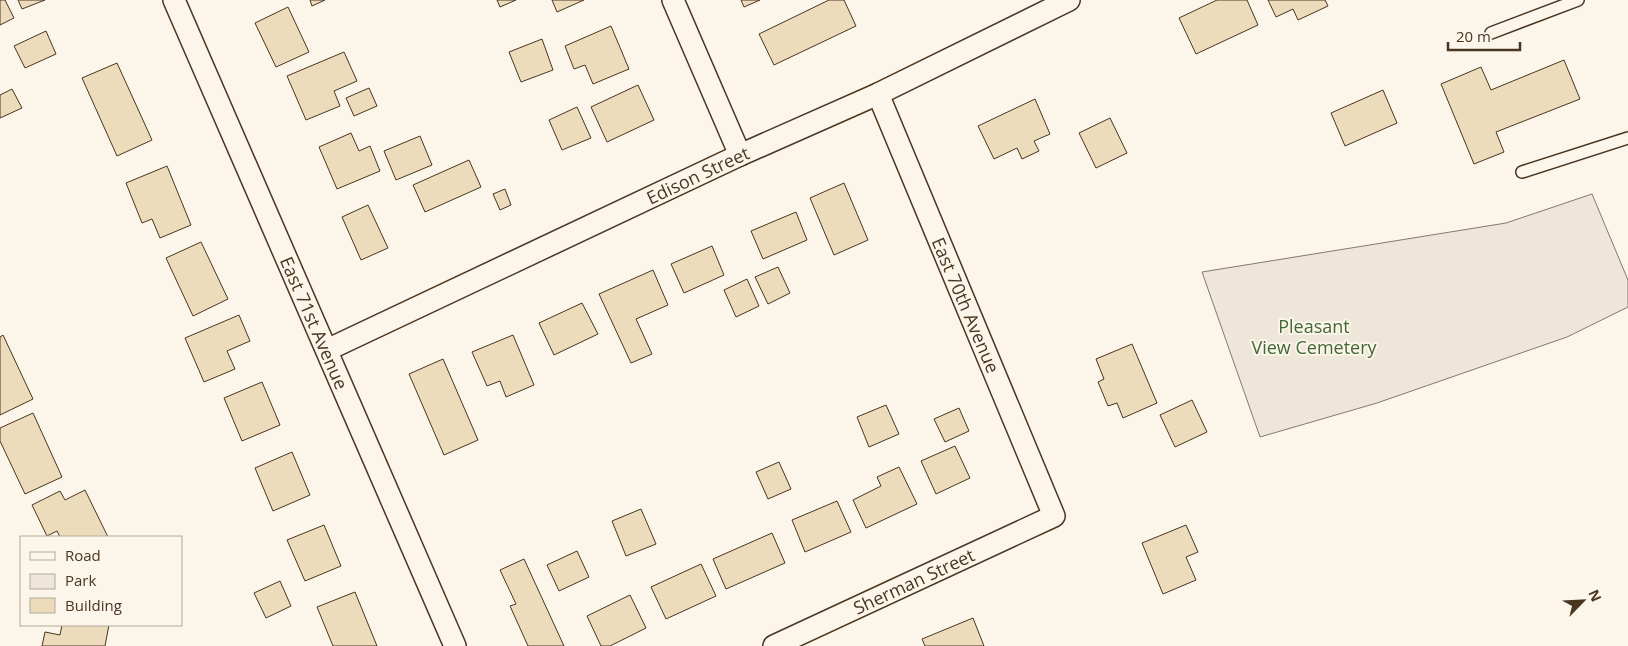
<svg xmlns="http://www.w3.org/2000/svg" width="1628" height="646" viewBox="0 0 1628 646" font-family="'Open Sans',sans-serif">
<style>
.green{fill:#ede6d9;stroke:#887966}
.building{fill:#ecdcbc;stroke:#4a3520}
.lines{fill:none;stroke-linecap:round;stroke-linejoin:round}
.lane-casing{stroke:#4a3520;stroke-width:14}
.street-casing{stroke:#4a3520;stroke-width:24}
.lane{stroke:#fbf6e9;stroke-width:11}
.street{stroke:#fbf6e9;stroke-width:21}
.labels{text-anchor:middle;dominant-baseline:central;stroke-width:4;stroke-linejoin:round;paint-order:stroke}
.street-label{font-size:18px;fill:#4a3520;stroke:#fbf6e9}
.park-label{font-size:18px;fill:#436837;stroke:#fbf6e9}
</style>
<rect width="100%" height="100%" fill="#fbf6e9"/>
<polygon class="green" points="1592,194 1628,280 1628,307 1567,337 1377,403 1260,437 1202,272 1506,223"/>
<g class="building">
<polygon points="0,0 5,0 14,18 0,25"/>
<polygon points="18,0 45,0 22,9"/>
<polygon points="310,0 325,0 312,6"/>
<polygon points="497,0 516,0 500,7"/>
<polygon points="552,0 584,0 557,12"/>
<polygon points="741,0 760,0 744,7"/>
<polygon points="829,0 844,0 856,26 774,65 759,34"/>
<polygon points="1217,0 1247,0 1258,25 1196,54 1179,18"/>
<polygon points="1268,0 1325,0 1328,6 1298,20 1293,9 1276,17"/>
<polygon points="288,7 309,52 276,67 255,23"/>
<polygon points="611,26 629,69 593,84 585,65 574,69 565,46"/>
<polygon points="46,31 56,54 25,68 14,46"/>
<polygon points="542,39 553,70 521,82 509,52"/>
<polygon points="344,52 357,81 334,91 340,106 306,120 287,76"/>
<polygon points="1564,60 1580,99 1496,132 1504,152 1474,164 1441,84 1481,67 1491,90"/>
<polygon points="117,63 152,140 117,156 82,78"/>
<polygon points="638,85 654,120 607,142 591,107"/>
<polygon points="369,88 377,106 354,116 346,98"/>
<polygon points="12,89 22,108 0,118 0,95"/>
<polygon points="1383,90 1397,123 1345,146 1331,113"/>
<polygon points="1035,99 1050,134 1034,141 1039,151 1022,159 1017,148 994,159 978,126"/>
<polygon points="577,107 591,138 562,150 549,120"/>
<polygon points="1110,118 1127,153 1096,168 1079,133"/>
<polygon points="351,133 359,151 370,146 380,171 337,189 319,147"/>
<polygon points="420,136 432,165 396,180 384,151"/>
<polygon points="469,160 481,187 425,212 413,185"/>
<polygon points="167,166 191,225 160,238 152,219 142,223 126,183"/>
<polygon points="844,183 868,240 834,255 810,198"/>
<polygon points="505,189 511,205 500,210 493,194"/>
<polygon points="368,205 388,248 361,260 342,217"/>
<polygon points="796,212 807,240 763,259 751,231"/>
<polygon points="201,242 228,299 193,316 166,258"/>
<polygon points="712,246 724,275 684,293 671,264"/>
<polygon points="778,267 790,293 768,304 755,277"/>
<polygon points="653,270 668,305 636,319 652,354 631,363 599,294"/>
<polygon points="747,279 759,306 736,317 724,290"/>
<polygon points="582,303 598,334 554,355 539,323"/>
<polygon points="239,315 250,341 227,351 235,369 204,382 185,338"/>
<polygon points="3,335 33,399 0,415 0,337"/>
<polygon points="513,335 534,385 506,397 500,381 487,386 472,352"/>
<polygon points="1132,344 1157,403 1123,418 1117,403 1108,406 1098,382 1104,379 1096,359"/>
<polygon points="443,359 478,440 444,455 409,374"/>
<polygon points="262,382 280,425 242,441 224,398"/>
<polygon points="1192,400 1207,432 1175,447 1160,415"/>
<polygon points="886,405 899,434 869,447 857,417"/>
<polygon points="959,408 969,431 945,442 934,419"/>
<polygon points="33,413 62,477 25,494 0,441 0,428"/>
<polygon points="955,446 970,478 936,494 921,461"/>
<polygon points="292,452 310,495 273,511 255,468"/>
<polygon points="779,462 791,489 768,499 756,472"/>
<polygon points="899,467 917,504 866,528 853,500 881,486 877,477"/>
<polygon points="85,490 108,537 60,537 57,531 47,536 32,505 60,491 65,500"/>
<polygon points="837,501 851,532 805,552 792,520"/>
<polygon points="641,509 656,544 626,556 612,521"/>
<polygon points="324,525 341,566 305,581 287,540"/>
<polygon points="1186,525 1198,552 1186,557 1196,580 1163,594 1142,543"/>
<polygon points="772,533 785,563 726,589 713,559"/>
<polygon points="577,551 589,577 559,591 547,565"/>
<polygon points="524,559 564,646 528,646 510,606 516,604 500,570"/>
<polygon points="701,564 716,596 666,619 651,587"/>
<polygon points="280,581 291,606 266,618 254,593"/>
<polygon points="355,592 377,646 333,646 317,607"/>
<polygon points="630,595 646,628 610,646 601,646 587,616"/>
<polygon points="973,618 984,646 925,646 922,639"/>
<polygon points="62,625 109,625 105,646 42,646 45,632 60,635"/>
</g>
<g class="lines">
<defs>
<g id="lane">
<polyline points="1491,33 1578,0"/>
<polyline points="1522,172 1628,138"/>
</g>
<g id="street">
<path id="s1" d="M 174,0 L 455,646"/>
<polyline points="673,0 740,155"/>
<path id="s2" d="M 327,350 L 740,155 L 878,94 L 1069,0"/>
<path id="s3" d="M 774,646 L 1054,516 L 878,94"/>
</g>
</defs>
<use href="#lane" class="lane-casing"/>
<use href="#street" class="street-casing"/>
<use href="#lane" class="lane"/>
<use href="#street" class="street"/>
</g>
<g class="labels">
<g class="street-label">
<text stroke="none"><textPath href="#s2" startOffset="410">Edison Street</textPath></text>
<text transform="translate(966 305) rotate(67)">East 70th Avenue</text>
<text stroke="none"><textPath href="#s1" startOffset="352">East 71st Avenue</textPath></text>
<text stroke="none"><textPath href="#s3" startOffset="154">Sherman Street</textPath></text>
</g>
<g class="park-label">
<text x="1314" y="326">Pleasant<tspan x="1314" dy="21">View Cemetery</tspan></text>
</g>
</g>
<rect x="20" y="536" width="162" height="90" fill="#fbf6e9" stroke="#b4a999"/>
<rect x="30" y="552" width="25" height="8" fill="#fbf6e9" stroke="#b4a999"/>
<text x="65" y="561" font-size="15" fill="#4a3520">Road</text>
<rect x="30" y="574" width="25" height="15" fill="#ede6d9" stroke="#b4a999"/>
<text x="65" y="586" font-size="15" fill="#4a3520">Park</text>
<rect x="30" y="598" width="25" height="15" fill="#ecdcbc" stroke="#b4a999"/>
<text x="65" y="611" font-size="15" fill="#4a3520">Building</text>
<g transform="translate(1583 601) rotate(66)" stroke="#fbf6e9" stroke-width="4" paint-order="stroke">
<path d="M0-4L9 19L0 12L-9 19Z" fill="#4a3520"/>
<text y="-8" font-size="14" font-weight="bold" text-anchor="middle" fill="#4a3520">N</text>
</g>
<path d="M1448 42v8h72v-8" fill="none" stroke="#4a3520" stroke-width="2.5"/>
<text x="1456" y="42" font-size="15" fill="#4a3520" stroke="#fbf6e9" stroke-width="4" paint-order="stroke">20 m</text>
</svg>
